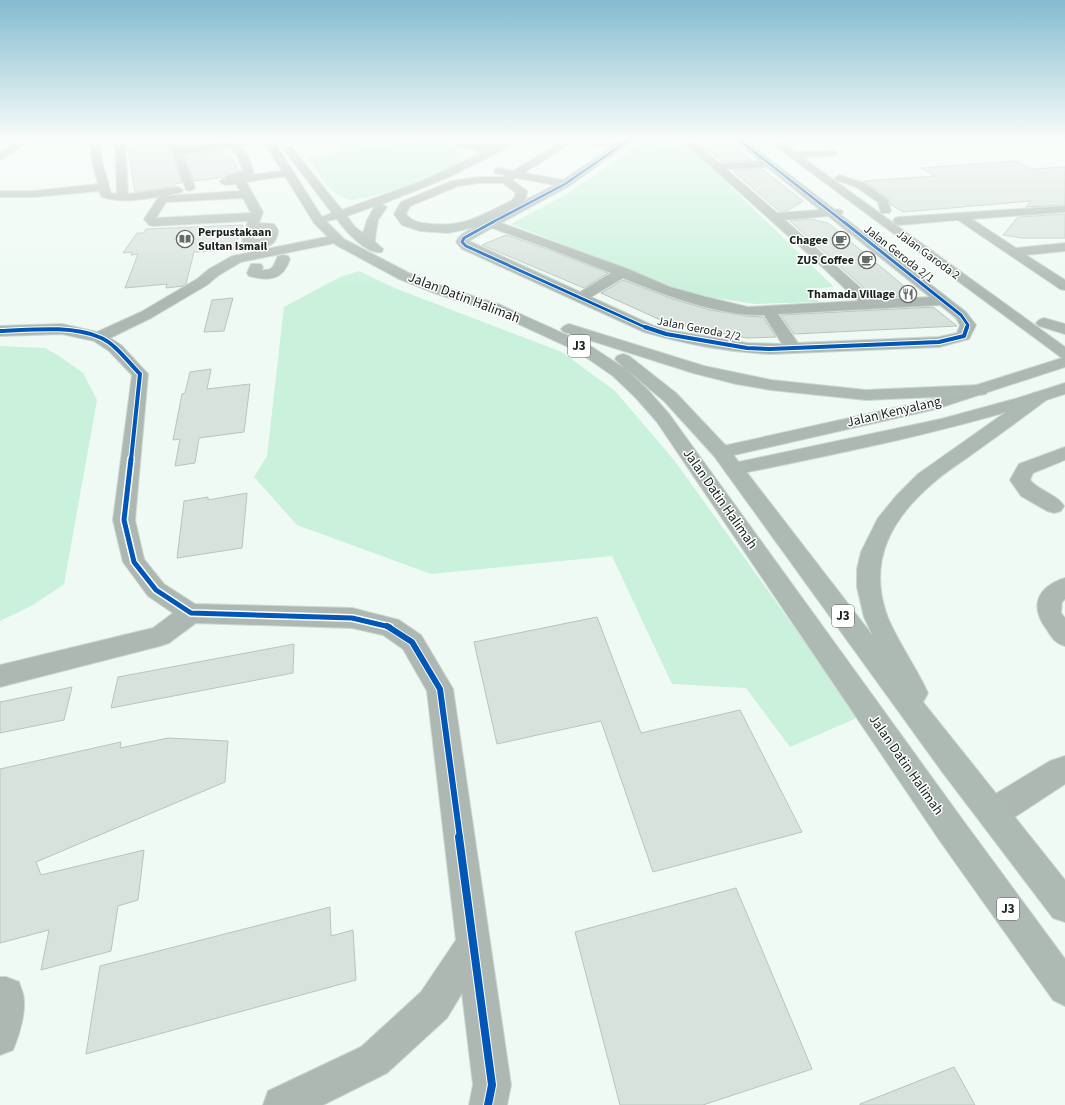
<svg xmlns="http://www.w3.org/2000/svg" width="1065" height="1105" viewBox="0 0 1065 1105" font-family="'Source Sans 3',sans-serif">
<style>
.green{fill:#c9f1db}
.building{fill:#d7e2dc;stroke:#b9c4be}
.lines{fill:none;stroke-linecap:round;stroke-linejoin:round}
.minor-casing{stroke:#cdd7d1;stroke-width:2}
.major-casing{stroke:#cdd7d1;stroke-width:2}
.minor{fill:#adb8b2;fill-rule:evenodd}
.major{fill:#adb9b3;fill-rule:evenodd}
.cycleway-far5-casing{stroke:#fff;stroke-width:3.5}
.cycleway-far4-casing{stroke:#fff;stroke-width:4.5}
.cycleway-far3-casing{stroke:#fff;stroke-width:6}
.cycleway-far2-casing{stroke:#fff;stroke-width:8}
.cycleway-far1-casing{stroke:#fff;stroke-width:8}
.cycleway-casing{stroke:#fff;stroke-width:10}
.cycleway-far5{stroke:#0057b8;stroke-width:2.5}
.cycleway-far4{stroke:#0057b8;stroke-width:3}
.cycleway-far3{stroke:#0057b8;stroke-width:4}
.cycleway-far2{stroke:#0057b8;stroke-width:5}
.cycleway-far1{stroke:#0057b8;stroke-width:6}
.cycleway{stroke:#0057b8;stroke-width:8}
.labels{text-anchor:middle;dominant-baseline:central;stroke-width:3;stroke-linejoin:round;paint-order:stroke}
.far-poi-label{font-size:12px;font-weight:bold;fill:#17221c;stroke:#fff;text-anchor:end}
.far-street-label{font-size:12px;fill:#17221c;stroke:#fff}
.shield{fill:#fff;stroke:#5d6460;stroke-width:1}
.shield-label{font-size:13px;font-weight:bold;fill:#17221c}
.street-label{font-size:14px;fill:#17221c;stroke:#fff}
</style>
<rect width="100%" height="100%" fill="#effaf4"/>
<g class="green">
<polygon points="338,140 380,140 384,144 341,150 333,141"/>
<path d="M 418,140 C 438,140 445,140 461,154 L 461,161 C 429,181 390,193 353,200 C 329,197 321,175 308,157 Z"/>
<polygon points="677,142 686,143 834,287 806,289 819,302 756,304 693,295 511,224 565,195 642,143 673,147"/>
<polygon points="359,271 397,289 562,352 615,391 674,460 859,717 790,747 746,688 672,684 612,556 431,574 297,525 254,477 267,456 284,307 340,277"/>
<polygon points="0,346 45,348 59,356 83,373 97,400 64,584 33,605 0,621"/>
</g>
<g class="building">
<polygon points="127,140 167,140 182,183 174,184 175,186 135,192"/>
<polygon points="180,140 218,140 218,141 182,146"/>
<polygon points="697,140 726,140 751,160 722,162"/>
<polygon points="227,149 239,171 227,175 225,177 194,181 185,155"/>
<polygon points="1016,161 1032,169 1065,167 1065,205 1026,207 1031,201 903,212 890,204 888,198 864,181 935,176 921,168"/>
<polygon points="762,169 803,201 787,211 779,211 732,170"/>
<polygon points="1065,214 1065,238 1022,238 1003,235 1018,217"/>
<polygon points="810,219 828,223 916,296 875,298 790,221"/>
<polygon points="243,225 233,250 194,252 186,284 183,286 166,288 167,284 125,288 138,254 131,255 132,252 123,253 137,233 144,233 146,229"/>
<polygon points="506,235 547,249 608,273 584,288 482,245"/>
<polygon points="623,280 673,299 710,310 747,316 763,317 776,337 747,338 665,322 601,293"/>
<polygon points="233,298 224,331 204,332 212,300"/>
<polygon points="933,307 957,326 794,334 781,315"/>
<polygon points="211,369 207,389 250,384 244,432 199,438 195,463 175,466 180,439 173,440 182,394 185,393 190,372"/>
<polygon points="247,493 242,548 177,558 184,501 208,497 208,500"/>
<polygon points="597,617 641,733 740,710 802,832 653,872 601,721 497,744 474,642"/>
<polygon points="294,644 293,673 111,708 118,677"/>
<polygon points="72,687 64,720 0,733 0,702"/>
<polygon points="168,738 228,741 225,782 36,862 41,875 144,850 138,900 118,906 111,951 41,970 49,930 0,943 0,769 121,742 120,748"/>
<polygon points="736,888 812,1069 703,1105 620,1105 575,932"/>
<polygon points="330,907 331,936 353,930 356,980 86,1054 100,966"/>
<polygon points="954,1067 975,1105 860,1105 860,1104"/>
</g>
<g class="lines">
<defs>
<g id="minor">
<polygon points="17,140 27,140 24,145 0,160 0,153"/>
<path d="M 90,140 L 100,140 L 102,161 L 111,193 L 117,194 L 115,140 L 125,140 L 128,194 L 178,187 L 183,190 L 182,192 L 165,196 L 240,191 L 236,184 L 225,185 L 220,182 L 221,180 L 226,179 L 227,176 L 243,171 L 238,157 L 230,147 L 183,154 L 195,188 L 190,191 L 186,190 L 168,140 L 178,140 L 181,148 L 237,140 L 256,140 L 255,143 L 240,146 L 248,156 L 254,172 L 251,175 L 288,170 L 293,173 L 288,176 L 246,182 L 263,212 L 259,223 L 274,224 L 278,230 C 278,233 277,237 276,239 C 271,250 252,248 244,244 L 242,240 L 248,221 L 153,226 L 149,225 L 144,219 L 158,198 L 162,196 C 141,200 122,203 102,197 L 99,191 L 34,197 L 0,197 L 0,191 L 34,191 L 98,184 L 92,161 ZM 243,198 L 251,213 L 156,218 L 166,202 ZM 257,231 L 266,231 L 264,237 L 260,239 L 254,239 Z"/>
<polygon points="452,140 461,140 495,150 497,152 492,155 489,154 453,144 451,142"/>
<path d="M 564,140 L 576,140 L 524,173 L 563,180 L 612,147 L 586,143 L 581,140 L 605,140 L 619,143 L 622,140 L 634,140 L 569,186 L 501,223 L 628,269 L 670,287 L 706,297 L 748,307 L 858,301 L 815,260 L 687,145 L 676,140 L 693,141 L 720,164 L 760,161 L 734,140 L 745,140 L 834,209 L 841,210 L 843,212 L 841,215 L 966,312 L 976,325 L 969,339 L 939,347 L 770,354 C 728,352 684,344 644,332 L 462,249 L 456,242 C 460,233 468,231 476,227 L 448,233 L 420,231 L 402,225 L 394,214 L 401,202 L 452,181 L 479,177 L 504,177 L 505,175 L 495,173 L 494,171 L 495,169 L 499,168 L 513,171 ZM 767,167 L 820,210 L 777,213 L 726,169 ZM 516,178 L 555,185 L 522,202 L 526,198 L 527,191 L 512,180 ZM 479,183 L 503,183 L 515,192 L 515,197 L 511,201 C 482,215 465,227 431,224 C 421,223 412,222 406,214 L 410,206 L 458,186 ZM 828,216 L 930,297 L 874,300 L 785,220 ZM 492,228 L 548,248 L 611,273 L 580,292 L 469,241 ZM 623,278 C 662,294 721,317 764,315 L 782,344 L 747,343 L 668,330 L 654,326 L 591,297 ZM 940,305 L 956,318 L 960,325 L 957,333 L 939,337 L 798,343 L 778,314 Z"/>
<polygon points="767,140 779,140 795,152 836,151 838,153 836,155 833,156 802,157 1065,347 1065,367 936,409 721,458 714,456 712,452 714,448 926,401 1062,358"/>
<polygon points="840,175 864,183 887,199 891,211 889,213 881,213 878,202 856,187 836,180 835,178"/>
<polygon points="1065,206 1065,212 972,219 1016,248 1065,243 1065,251 1026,255 1065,280 1065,290 1060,289 958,220 899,225 895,224 893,221 895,218 899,217"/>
<polygon points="336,235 340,236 342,239 340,242 241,262 219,275 207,285 151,318 110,338 121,345 148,374 135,520 144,559 164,584 195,604 352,608 399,620 421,635 453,689 511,1085 507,1105 469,1105 473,1085 462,993 447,1018 387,1073 323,1105 263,1105 268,1091 361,1047 421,992 456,940 427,691 403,649 383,635 352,628 196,623 169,643 160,646 0,687 0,665 153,628 173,613 148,596 123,562 113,520 132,375 109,351 94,341 62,334 0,336 0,326 62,324 97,332 141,312 197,279 209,269 232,256"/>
<path d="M 283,255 L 288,256 L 290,259 C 283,281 268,281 249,276 L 247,273 L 251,264 L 261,264 L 263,267 L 262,270 C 274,271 273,265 278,256 Z"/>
<polygon points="1044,318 1065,324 1065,334 1039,326 1036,323 1039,320"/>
<path d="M 1065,383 L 1065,394 C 957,430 845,452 734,475 L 727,474 L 724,469 L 727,464 L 734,463 L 941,419 L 1018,398 Z"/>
<path d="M 1065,447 L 1065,460 L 1033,473 L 1030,480 C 1039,491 1057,494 1064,506 L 1061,511 L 1054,513 L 1047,511 L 1021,496 L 1010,480 L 1019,464 Z"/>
<path d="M 1065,578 L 1065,599 L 1062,602 L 1061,613 L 1065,618 L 1065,646 C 1055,643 1053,639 1047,630 C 1029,606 1037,587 1065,578 Z"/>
<polygon points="1065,756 1065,784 1004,824 993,828 982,824 978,813 982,802 1050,761"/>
<path d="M 0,977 L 6,977 L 19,982 C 20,986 22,990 23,994 C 27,1010 19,1036 13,1050 L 0,1055 Z"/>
</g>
<g id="major">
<path d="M 263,140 L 273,140 L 322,217 L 332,213 L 285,151 L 283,149 L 285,147 L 291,147 L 342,210 L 422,181 L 496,146 L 456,145 L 453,144 L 451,142 L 452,140 L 518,140 L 499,152 L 447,178 L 382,204 L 387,207 L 378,220 L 375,239 L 375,242 L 383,249 L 382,252 C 367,255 345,231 337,219 L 326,221 L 344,239 L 409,273 L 447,288 L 498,304 L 589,345 L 624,368 L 615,359 L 617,356 L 623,354 L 629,356 L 676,393 L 728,448 L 873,636 L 864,617 L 857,587 L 857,569 L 861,552 L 878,518 L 897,495 L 918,474 L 1033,393 L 1039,392 L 1045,393 L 1048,397 L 1045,401 C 1021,419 996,437 971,455 C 958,464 944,473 932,484 C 890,520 867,563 888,618 C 899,644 916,667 928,693 L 923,702 L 1065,880 L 1065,922 L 1053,918 L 943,773 L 714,456 L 664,401 L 626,369 L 648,390 L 669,414 L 962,819 L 1065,959 L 1065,1006 L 1053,1000 L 940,841 L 657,422 L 636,398 L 613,376 L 577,351 L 488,310 L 437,294 L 399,279 L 336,245 L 314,223 ZM 375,206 L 367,220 L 363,233 L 355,227 L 347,216 Z"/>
<polygon points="569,324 704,366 771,380 866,390 980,385 986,386 989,390 986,394 980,395 866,400 771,390 736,384 693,373 564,332 561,329 564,326"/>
</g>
</defs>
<use href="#minor" class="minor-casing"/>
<use href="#major" class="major-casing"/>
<use href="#minor" class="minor"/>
<use href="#major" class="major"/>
<defs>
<g id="cycleway-far5">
<polyline points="739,140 845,223"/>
<polyline points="491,223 565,184 629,140"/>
</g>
<g id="cycleway-far4">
<polyline points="493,222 464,238 462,242 466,246 647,328"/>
<polyline points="844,222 961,315 968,325 967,328"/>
</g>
<g id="cycleway-far3">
<polyline points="645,327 666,334 747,348 770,349 939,342 964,336 967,327"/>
<path d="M 0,331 C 30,330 70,325 99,337 C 115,343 128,362 140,374 L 131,460"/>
</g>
<polyline id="cycleway-far2" points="131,459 124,520 134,562 156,590 191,613 352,618 390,627"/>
<polyline id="cycleway-far1" points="387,626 412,642 440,689 460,838"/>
<polyline id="cycleway" points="459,837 492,1085 488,1105"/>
</defs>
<use href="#cycleway-far5" class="cycleway-far5-casing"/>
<use href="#cycleway-far4" class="cycleway-far4-casing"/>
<use href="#cycleway-far3" class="cycleway-far3-casing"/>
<use href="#cycleway-far2" class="cycleway-far2-casing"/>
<use href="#cycleway-far1" class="cycleway-far1-casing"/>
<use href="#cycleway" class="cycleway-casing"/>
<use href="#cycleway-far5" class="cycleway-far5"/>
<use href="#cycleway-far4" class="cycleway-far4"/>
<use href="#cycleway-far3" class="cycleway-far3"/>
<use href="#cycleway-far2" class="cycleway-far2"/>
<use href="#cycleway-far1" class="cycleway-far1"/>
<use href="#cycleway" class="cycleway"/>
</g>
<linearGradient id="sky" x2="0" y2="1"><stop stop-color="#84bbcf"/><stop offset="0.47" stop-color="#f8fdfa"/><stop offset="1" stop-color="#f8fdfa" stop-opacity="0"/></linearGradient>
<rect width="1065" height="295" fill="url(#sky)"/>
<defs>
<symbol id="library-ring" viewBox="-11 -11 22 22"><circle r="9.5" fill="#fff" stroke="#636e68" stroke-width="1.5"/><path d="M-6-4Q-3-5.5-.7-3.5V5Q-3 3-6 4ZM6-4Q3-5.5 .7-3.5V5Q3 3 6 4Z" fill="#636e68"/></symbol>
<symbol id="cafe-ring" viewBox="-11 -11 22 22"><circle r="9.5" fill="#fff" stroke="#636e68" stroke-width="1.5"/><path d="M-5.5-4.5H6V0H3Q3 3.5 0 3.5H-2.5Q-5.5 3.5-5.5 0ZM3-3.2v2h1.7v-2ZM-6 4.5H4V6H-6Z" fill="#636e68"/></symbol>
<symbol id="restaurant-ring" viewBox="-11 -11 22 22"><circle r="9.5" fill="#fff" stroke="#636e68" stroke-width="1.5"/><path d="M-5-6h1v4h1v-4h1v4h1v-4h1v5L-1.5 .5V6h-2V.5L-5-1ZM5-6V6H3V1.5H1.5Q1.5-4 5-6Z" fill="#636e68"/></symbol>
</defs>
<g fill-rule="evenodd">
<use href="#library-ring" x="175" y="229" width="20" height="20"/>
<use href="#cafe-ring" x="831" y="230" width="20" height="20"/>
<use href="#cafe-ring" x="857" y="250" width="20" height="20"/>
<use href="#restaurant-ring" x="898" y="284" width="20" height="20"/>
</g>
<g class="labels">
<g class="far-poi-label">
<text x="198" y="232" text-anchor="start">Perpustakaan<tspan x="198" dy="14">Sultan Ismail</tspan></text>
<text x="828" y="240">Chagee</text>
<text x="854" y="260">ZUS Coffee</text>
<text x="895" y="294">Thamada Village</text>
</g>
<g class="far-street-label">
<text transform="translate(899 254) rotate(38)">Jalan Geroda 2/1</text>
<text transform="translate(928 255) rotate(36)">Jalan Garoda 2</text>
<text transform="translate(699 329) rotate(11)">Jalan Geroda 2/2</text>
</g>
<g class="shield">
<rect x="568" y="335" width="22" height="22" rx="3"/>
<rect x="832" y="605" width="22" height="22" rx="3"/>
<rect x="997" y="898" width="22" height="22" rx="3"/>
</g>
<g class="shield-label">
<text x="579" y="346">J3</text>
<text x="843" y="616">J3</text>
<text x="1008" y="909">J3</text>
</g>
<g class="street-label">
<text transform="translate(464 298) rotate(21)">Jalan Datin Halimah</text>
<text transform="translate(894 412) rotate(-13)">Jalan Kenyalang</text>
<text transform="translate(720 499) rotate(55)">Jalan Datin Halimah</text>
<text transform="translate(906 765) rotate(55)">Jalan Datin Halimah</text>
</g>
</g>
</svg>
